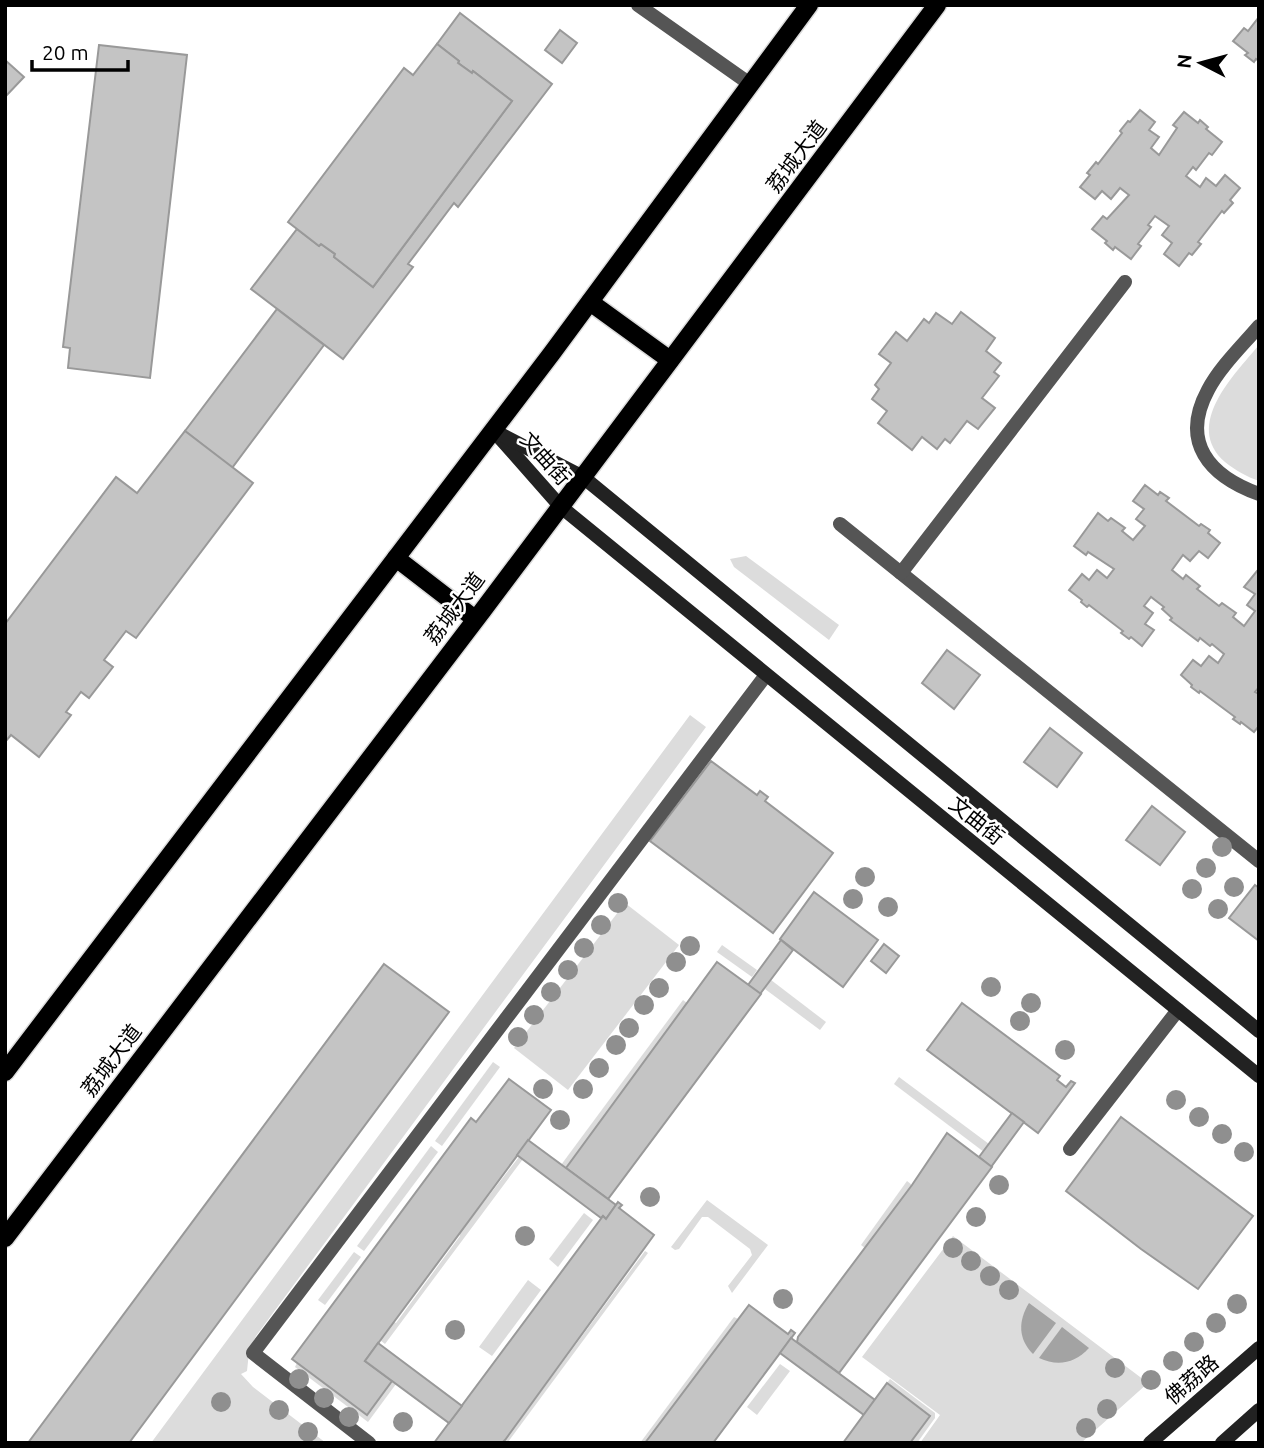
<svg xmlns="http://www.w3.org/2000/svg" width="1264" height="1448" viewBox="0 0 1264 1448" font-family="Ubuntu,'Noto Sans SC',sans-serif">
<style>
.green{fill:#dcdcdc}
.water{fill:#a3a3a3}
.building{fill:#c4c4c4;stroke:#999;stroke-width:2}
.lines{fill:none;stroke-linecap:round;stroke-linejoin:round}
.primary-casing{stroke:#dbdbdb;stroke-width:21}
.lane{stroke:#555;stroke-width:14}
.secondary{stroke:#222;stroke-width:14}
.primary{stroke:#000;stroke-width:18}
.tree{fill:#8f8f8f}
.labels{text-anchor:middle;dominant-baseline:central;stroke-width:5;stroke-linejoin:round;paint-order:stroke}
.street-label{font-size:21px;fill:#000;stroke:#fff}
</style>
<rect width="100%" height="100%" fill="#fff"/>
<g class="green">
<path d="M 1259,345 L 1259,481 C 1247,477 1235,470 1225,462 C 1183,425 1234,375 1259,345 Z"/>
<polygon points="746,556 839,625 829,640 734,567 730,559"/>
<polygon points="690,715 706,727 256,1336 249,1352 247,1371 241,1374 253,1387 326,1443 151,1443"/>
<polygon points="625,903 679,945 568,1090 514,1048"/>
<polygon points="722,945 757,970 752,977 717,952"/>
<polygon points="771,980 826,1022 820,1030 765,989"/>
<polygon points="683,1000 687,1003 566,1168 561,1165"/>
<polygon points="493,1062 500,1067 442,1146 435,1141"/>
<polygon points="899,1077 989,1144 984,1152 894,1084"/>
<polygon points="431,1146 438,1152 364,1251 357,1246"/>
<polygon points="519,1157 523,1159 385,1344 380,1340 394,1322 396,1323 460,1236 459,1234"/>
<polygon points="907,1181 912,1185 865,1248 861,1245"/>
<polygon points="707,1200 768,1245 732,1293 728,1286 752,1255 750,1249 708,1217 702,1217 679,1249 675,1250 671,1247"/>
<polygon points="584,1213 593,1220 558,1267 549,1259"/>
<polygon points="953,1236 1148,1383 1081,1443 920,1443 940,1415 862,1357"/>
<polygon points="645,1251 648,1253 508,1442 505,1440"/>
<polygon points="354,1252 361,1257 325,1305 318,1300"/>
<polygon points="528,1280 541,1290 492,1356 479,1347"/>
<polygon points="734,1317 738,1319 645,1443 640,1443"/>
<polygon points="297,1363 367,1415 392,1381 396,1384 368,1422 295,1367"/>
<polygon points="780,1364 790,1371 757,1415 747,1407"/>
<polygon points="890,1379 935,1413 935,1418 917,1443 910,1443 930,1416 887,1383"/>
</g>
<g class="water">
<path d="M 1029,1303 L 1056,1323 L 1033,1354 C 1018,1339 1018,1321 1029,1303 Z"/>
<path d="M 1062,1327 L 1089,1348 C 1075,1363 1058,1367 1039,1358 Z"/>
</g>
<g class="building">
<polygon points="460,13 552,84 458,207 454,203 408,264 413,267 343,359 251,289 297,229 319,246 321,244 335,254 334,257 373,287 512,101 473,71 472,73 458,63 459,61 437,44"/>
<polygon points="1259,17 1259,61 1256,59 1254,62 1245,55 1248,53 1233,41 1244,28 1248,31"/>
<polygon points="560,30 577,43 562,63 545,50"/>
<polygon points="437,44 459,61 458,63 472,73 473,71 512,101 373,287 334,257 335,254 321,244 319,246 288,222 404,68 413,75"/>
<polygon points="99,45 187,55 150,378 68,368 70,348 63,347"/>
<polygon points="5,60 24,77 5,97"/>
<polygon points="1140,110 1155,122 1149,130 1159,137 1151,148 1159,155 1177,128 1173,125 1184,112 1198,123 1200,120 1208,127 1206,129 1222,142 1212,155 1209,153 1196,170 1193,167 1186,176 1200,187 1206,178 1216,186 1225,175 1240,188 1230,200 1233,203 1224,213 1222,211 1198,242 1201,244 1192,255 1189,253 1179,266 1164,254 1172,243 1162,235 1169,226 1155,216 1148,225 1151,227 1138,244 1141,246 1131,259 1115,247 1113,250 1105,243 1107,241 1092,229 1103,216 1107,219 1129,195 1120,188 1111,199 1102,191 1095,199 1080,187 1090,175 1087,173 1096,162 1098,164 1122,133 1120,131 1128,121 1130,122"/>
<polygon points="277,309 324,345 232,468 185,431"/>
<polygon points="961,312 995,338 986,351 1001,363 994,372 999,376 982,398 995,408 978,429 967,421 950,443 945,439 937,449 922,437 912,450 878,423 887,411 872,399 879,389 875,385 891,363 879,354 896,332 907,341 924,319 929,323 936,313 952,324"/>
<polygon points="185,431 253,483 136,638 126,631 104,660 113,667 89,698 81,692 66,712 71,715 39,757 11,735 5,742 5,624 116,477 137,493"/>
<polygon points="1145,485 1158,495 1160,492 1169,498 1166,501 1199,526 1201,524 1210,530 1208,533 1220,543 1208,558 1199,551 1190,561 1183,555 1172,570 1183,579 1186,575 1200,586 1197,589 1219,606 1222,603 1236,613 1233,617 1244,626 1255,611 1247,605 1255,594 1244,587 1257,571 1259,572 1259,687 1255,692 1259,694 1259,726 1254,732 1241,722 1240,724 1233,719 1235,717 1200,691 1199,693 1191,687 1192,685 1181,675 1193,660 1201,666 1209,656 1218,663 1224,654 1212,644 1210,646 1200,638 1198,641 1170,620 1172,618 1162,609 1164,607 1151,597 1144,606 1153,613 1145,624 1154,630 1142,646 1131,637 1129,639 1121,633 1123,631 1089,605 1087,607 1081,602 1082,600 1069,590 1082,574 1089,580 1097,570 1107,578 1114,569 1088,552 1086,555 1074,546 1098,513 1108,521 1111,518 1125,528 1122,531 1133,540 1145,526 1136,519 1144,509 1133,501"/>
<polygon points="947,650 980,675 954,709 922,683"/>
<polygon points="1050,728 1082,753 1057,787 1024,762"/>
<polygon points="711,761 757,795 760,791 768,797 765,801 833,853 773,933 650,841"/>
<polygon points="1152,806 1185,832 1160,865 1126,840"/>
<polygon points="1255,885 1259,888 1259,941 1229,918"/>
<polygon points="814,892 878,940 843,987 780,939"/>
<polygon points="781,940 793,950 760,994 748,985"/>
<polygon points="884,944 899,956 886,973 871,961"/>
<polygon points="717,962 761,994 608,1199 566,1168"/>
<polygon points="384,964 449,1012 129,1443 28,1443"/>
<polygon points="962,1003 1060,1076 1057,1080 1066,1087 1071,1081 1075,1083 1038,1133 927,1050"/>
<polygon points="509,1079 551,1110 365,1361 392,1381 367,1415 292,1359 471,1118 476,1122"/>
<polygon points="1012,1113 1024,1122 991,1167 979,1157"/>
<polygon points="1121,1117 1253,1216 1198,1289 1141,1249 1066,1191"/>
<polygon points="947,1133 992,1167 839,1373 797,1342 798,1337 912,1185"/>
<polygon points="528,1140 616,1205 606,1219 603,1216 601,1218 517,1155"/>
<polygon points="618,1202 622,1205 619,1208 654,1235 505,1440 502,1443 434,1443 603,1216 606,1219"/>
<polygon points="749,1305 788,1334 791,1330 795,1333 713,1443 645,1443"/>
<polygon points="791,1338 875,1400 864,1415 780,1353"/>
<polygon points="378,1343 462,1406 449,1423 365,1361"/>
<polygon points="887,1383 930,1416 910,1443 843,1443"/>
</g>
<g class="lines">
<defs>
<g id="primary">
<polyline points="590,302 670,360"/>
<polyline points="396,558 475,619"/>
<polyline points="5,1072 552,353 809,5"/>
<polyline points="5,1238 483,610 937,5"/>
</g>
</defs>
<use href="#primary" class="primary-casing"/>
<g class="lane">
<polyline points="638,5 750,84"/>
<path d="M 1259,326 C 1242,346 1220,367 1208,390 C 1180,442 1209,476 1259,494"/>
<polyline points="840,524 1259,861"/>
<polyline points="901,573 1125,282"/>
<polyline points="1070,1149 1178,1010"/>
<polyline points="369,1443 253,1353 766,675"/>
</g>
<g class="secondary">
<polyline points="493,430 560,506 1259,1076"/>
<polyline points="500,434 583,477 1259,1031"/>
<polyline points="1150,1443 1259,1348"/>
<polyline points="1222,1443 1259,1410"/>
</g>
<use href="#primary" class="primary"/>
</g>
<g class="tree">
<circle cx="1222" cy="847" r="10"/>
<circle cx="1206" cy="868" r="10"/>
<circle cx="865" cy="877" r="10"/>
<circle cx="1234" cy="887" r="10"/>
<circle cx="1192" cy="889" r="10"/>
<circle cx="853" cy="899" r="10"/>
<circle cx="618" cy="903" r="10"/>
<circle cx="888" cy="907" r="10"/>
<circle cx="1218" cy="909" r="10"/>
<circle cx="601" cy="925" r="10"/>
<circle cx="690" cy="946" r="10"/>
<circle cx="584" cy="948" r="10"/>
<circle cx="676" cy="962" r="10"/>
<circle cx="568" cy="970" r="10"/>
<circle cx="991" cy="987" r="10"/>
<circle cx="659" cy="988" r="10"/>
<circle cx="551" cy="992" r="10"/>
<circle cx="1031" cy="1003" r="10"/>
<circle cx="644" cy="1005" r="10"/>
<circle cx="534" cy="1015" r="10"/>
<circle cx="1020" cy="1021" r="10"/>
<circle cx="629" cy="1028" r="10"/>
<circle cx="518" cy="1037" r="10"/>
<circle cx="616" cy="1045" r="10"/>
<circle cx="1065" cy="1050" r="10"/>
<circle cx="599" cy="1068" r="10"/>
<circle cx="543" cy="1089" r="10"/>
<circle cx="583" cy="1089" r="10"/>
<circle cx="1176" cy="1100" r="10"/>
<circle cx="1199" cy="1117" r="10"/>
<circle cx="560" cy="1120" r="10"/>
<circle cx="1222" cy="1134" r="10"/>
<circle cx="1244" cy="1152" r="10"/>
<circle cx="999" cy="1185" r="10"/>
<circle cx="650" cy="1197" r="10"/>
<circle cx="976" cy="1217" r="10"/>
<circle cx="525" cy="1236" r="10"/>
<circle cx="953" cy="1248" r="10"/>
<circle cx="971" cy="1261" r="10"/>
<circle cx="990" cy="1276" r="10"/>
<circle cx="1009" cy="1290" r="10"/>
<circle cx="783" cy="1299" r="10"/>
<circle cx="1237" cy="1304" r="10"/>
<circle cx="1216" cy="1323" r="10"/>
<circle cx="455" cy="1330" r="10"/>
<circle cx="1194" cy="1342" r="10"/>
<circle cx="1173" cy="1361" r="10"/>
<circle cx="1115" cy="1368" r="10"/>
<circle cx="299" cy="1379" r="10"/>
<circle cx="1151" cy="1380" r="10"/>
<circle cx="324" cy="1398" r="10"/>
<circle cx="221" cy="1402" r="10"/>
<circle cx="1107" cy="1409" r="10"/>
<circle cx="279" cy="1410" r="10"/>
<circle cx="349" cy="1417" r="10"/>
<circle cx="403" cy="1422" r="10"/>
<circle cx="1086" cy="1428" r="10"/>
<circle cx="308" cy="1432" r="10"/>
</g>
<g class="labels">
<g class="street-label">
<text transform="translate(796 156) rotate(-53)">荔城大道</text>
<text transform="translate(546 458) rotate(48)">文曲街</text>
<text transform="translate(454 608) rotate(-53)">荔城大道</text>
<text transform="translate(977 820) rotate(39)">文曲街</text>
<text transform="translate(111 1060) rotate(-53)">荔城大道</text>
<text transform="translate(1191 1379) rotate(-41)">佛荔路</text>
</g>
</g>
<rect width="1264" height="1448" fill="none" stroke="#000000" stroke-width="14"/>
<g transform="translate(1201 63) rotate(276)" stroke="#ffffff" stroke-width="5" paint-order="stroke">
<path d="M0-5L12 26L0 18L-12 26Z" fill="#000000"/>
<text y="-10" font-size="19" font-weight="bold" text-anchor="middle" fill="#000000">N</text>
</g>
<path d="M32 60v10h96v-10" fill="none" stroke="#000000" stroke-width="3.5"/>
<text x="42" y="60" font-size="21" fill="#000000" stroke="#ffffff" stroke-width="5" paint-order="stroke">20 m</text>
</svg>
